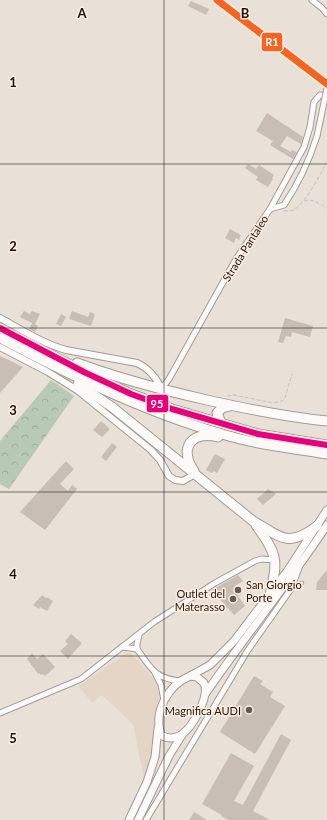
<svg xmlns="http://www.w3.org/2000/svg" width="327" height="820" viewBox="0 0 327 820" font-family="Lato,sans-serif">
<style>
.built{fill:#e4d5c6}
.forest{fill:url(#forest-crowns)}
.building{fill:#c9beb5}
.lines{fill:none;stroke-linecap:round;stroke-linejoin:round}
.service-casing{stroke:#a29b95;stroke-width:4.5}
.minor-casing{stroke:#a29b95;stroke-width:7}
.tertiary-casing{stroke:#a29b95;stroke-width:8}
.secondary-casing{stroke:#a29b95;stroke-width:9}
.trunk-casing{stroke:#a29b95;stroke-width:11}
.path{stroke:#c5c2c0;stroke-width:1;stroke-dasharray:4 2;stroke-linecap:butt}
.service{stroke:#fcfaf9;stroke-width:2.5}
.minor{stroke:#fcfaf9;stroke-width:5}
.tertiary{stroke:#fcfaf9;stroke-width:6}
.secondary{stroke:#fcfaf9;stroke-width:7}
.trunk{stroke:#fcfaf9;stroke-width:9}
.minor-bridge-casing{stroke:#a29b95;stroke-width:7;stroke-linecap:butt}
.minor-bridge{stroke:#fcfaf9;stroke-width:5}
.bus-1-casing{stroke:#fdeddf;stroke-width:9}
.bus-1{stroke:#e5007d;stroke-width:6}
.rail-1-casing{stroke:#fdeddf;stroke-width:10}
.rail-1{stroke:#f26522;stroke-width:7}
.grid{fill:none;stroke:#19140f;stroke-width:1;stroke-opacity:0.55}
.poi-dot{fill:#625b55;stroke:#fdeddf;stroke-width:1.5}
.labels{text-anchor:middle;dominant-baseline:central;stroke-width:3;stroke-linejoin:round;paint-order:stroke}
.street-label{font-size:11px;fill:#19140f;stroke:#fdeddf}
.poi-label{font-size:11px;fill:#19140f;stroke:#fdeddf;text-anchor:end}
.grid-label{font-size:13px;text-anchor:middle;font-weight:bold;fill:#19140f;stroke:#fdeddf;stroke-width:3;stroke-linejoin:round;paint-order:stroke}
.line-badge{stroke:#fdeddf;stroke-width:1.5}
.badge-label{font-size:11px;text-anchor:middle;font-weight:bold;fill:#fff}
</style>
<defs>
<pattern id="forest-crowns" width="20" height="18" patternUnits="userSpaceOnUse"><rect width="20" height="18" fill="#b8c9b5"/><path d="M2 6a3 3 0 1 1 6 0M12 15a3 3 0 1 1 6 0" fill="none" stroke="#9eac9a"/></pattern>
</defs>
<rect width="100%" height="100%" fill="#e9e0d8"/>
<polygon class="built" points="126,653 132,654 154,680 158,688 159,697 154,720 154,745 149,765 144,779 133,724 102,695 92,703 79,686"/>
<polygon class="forest" points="51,380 74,396 9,489 0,484 0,441"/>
<g class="building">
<polygon points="191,1 209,9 206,15 188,6"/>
<polygon points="267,113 303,137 301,144 287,136 280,146 291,152 292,150 297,152 293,159 270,145 273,141 278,144 256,131"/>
<polygon points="248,164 256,169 259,165 274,175 272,178 273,179 268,187 256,180 258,177 245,168"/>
<polygon points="230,229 241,235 239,240 236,238 234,243 225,238"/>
<polygon points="24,311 30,314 32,311 40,314 35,324 38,326 35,332 29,329 32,323 20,317"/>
<polygon points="72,311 88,317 90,312 95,314 91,326 69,319"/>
<polygon points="61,314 66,317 61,326 56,324"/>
<polygon points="285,318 313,326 310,337 292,332 291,337 286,336 283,343 278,342"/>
<polygon points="0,356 23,367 0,393"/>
<polygon points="101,421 110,429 102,437 93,430"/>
<polygon points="112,443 117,447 106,461 101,457"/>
<polygon points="215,454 225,459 217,473 214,471 212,473 206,470"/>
<polygon points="66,461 74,469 60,484 68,491 72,485 77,489 45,530 20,512"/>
<polygon points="268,489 276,494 263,505 257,499"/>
<polygon points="327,570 327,590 316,590 317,582"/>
<polygon points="238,575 243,581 235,586 242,593 238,596 245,606 234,615 212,590"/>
<polygon points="42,595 46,598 47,597 53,601 47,611 40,607 39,609 33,605"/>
<polygon points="71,634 82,643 68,659 60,651 68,644 65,641"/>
<polygon points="32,653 37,659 43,654 55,667 45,676 43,674 41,675 39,673 38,674 27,659"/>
<polygon points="254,676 263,681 260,684 273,692 270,697 285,706 255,754 220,732"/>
<polygon points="281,734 291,740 253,811 270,820 228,820 221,816 222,815 202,804 231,753 254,766 234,801 243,805"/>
<polygon points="194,812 207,820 189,820"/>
</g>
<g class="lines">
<defs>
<polyline id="service" points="293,587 302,583"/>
<g id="minor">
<polyline points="312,0 322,8 327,14"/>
<path d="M 270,209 L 284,205 C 299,183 309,161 317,136"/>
<polyline points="161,389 169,379 236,259 270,209 304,147 310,127 314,102 320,95 327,96"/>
<path d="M 122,647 L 137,649 C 151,668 154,678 180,681"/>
<polyline points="137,649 137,644 139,635"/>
<polyline points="155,673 161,685 164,700"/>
<polyline points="0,713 81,679 154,622 215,583 255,561 262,559 275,560"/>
<polyline points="146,820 248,650 291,589 299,568"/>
</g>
<g id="tertiary">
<path d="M 0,318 C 22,330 42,343 66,350 L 137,363 C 148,368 157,378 161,389"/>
<polyline points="0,347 48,372 77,390 151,450 160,460 169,476 175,480 183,481 195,474"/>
</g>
<g id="secondary">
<polyline points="190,676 210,665 234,641 288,570 327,510"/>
<path d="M 190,676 L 197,677 L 204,683 C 210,696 193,727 181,735 C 175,739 167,739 161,735 C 153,712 168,685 190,676 Z"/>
<path d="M 206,693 C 245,636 289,583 327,525"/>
<polyline points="129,820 147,782 155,757 158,728"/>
<polyline points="138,820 169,756 182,735"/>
</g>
<g id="trunk">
<polyline points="0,328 84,372 131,394 172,409 258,434 327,445"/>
<path d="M 0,338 C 77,379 156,417 240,439 C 268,446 298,449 327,454"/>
<path d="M 77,363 C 120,379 163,390 207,400 C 247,409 286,417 327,421"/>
<path d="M 78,384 L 112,407 L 253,521 C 280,536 287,549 317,526"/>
<polyline points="221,423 217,413 222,408 230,406"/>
<path d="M 194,471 C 178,448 192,430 218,437"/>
<path d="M 256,525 C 278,556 278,559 270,595"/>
</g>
</defs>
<use href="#service" class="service-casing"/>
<use href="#minor" class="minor-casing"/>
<use href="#tertiary" class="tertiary-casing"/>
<use href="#secondary" class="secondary-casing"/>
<use href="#trunk" class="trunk-casing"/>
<g class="path">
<path d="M 304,201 C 313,198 319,204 327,208"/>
<path d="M 284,211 C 288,211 291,211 294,210 C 306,202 321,174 327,161"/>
<polyline points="227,396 234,395 273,403 282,401 285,398 292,374"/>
</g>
<use href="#service" class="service"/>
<use href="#minor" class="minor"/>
<use href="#tertiary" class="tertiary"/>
<use href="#secondary" class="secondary"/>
<use href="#trunk" class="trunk"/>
<defs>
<polyline id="minor-bridge" points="317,136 327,88"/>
</defs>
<use href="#minor-bridge" class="minor-bridge-casing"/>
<use href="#minor-bridge" class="minor-bridge"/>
<defs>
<polyline id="bus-1" points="0,328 84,372 131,394 172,409 258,434 327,445"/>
</defs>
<use href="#bus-1" class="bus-1-casing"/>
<use href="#bus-1" class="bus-1"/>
<defs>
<polyline id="rail-1" points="217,0 327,84"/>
</defs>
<use href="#rail-1" class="rail-1-casing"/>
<use href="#rail-1" class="rail-1"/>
</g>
<path class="grid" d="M 164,0 L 164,820M 0,164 L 327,164M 0,328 L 327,328M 0,492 L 327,492M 0,656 L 327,656"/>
<g class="poi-dot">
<circle cx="238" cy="590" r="4"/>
<circle cx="233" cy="599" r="4"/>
<circle cx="249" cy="710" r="4"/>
</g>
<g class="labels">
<g class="street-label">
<text transform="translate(245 248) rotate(-58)">Strada Pantaleo</text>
</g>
<g class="poi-label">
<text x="246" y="584" text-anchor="start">San Giorgio<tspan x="246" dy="13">Porte</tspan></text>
<text x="225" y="593">Outlet del<tspan x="225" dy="13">Materasso</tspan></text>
<text x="241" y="710">Magnifica AUDI</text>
</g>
</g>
<g class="grid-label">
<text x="82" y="18">A</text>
<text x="245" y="18">B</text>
<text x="13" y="87">1</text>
<text x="13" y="251">2</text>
<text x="13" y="415">3</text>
<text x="13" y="579">4</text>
<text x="13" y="743">5</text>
</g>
<g class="line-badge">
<rect x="261" y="32" width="22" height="20" rx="4" fill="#f26522"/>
<rect x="146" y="394" width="23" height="19" rx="4" fill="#e5007d"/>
</g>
<g class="badge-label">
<text x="272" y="46">R1</text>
<text x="157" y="408">95</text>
</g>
</svg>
